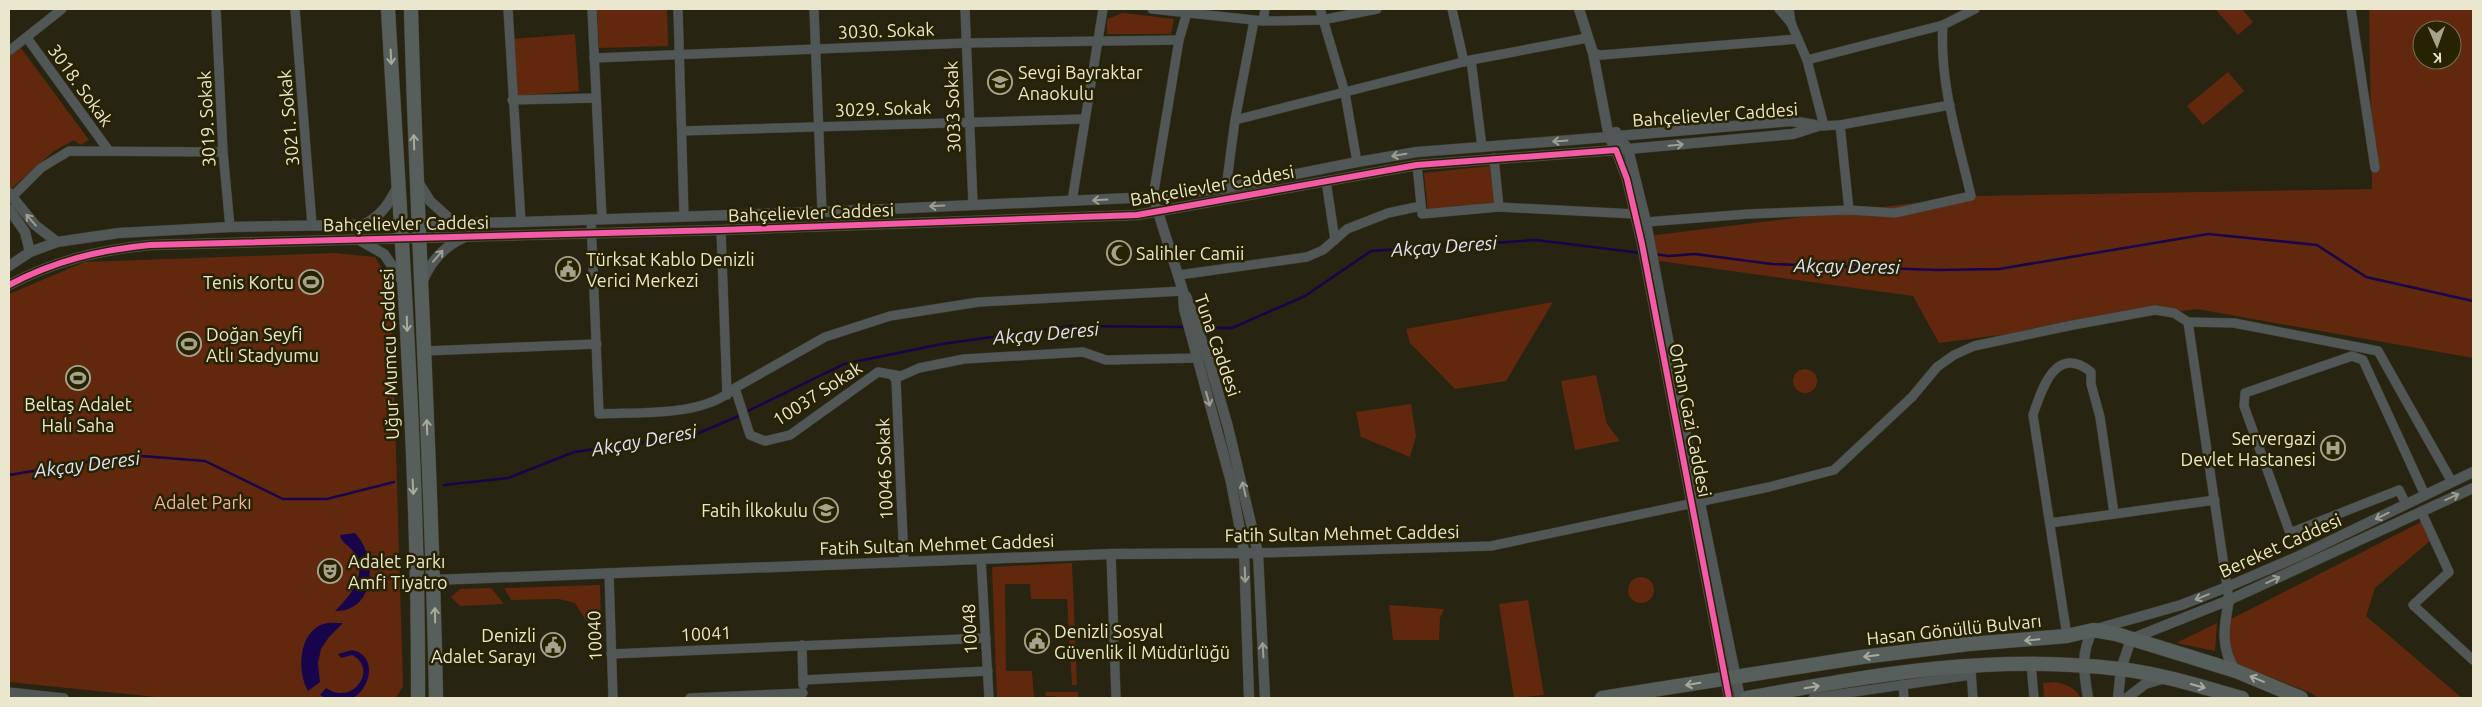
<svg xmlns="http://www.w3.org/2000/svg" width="2482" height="707" viewBox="0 0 2482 707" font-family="Ubuntu,sans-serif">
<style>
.green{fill:#61280e;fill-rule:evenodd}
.water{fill:#18044b}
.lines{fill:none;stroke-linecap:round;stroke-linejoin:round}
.stream{stroke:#18044b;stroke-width:2.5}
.minor-casing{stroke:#413e2d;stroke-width:10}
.tertiary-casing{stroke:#413e2d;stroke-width:11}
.primary-casing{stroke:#413e2d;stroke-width:15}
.minor{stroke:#515757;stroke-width:9}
.tertiary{stroke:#515757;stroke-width:10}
.primary{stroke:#575f5c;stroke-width:14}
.cycleway-casing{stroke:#272200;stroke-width:9}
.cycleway{stroke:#f35aa7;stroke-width:6}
.oneway{stroke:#a8aa9b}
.oneway2{stroke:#9e9f92}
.labels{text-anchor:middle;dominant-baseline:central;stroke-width:5;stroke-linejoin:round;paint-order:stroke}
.street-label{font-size:18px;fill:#eae7ce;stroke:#272200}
.poi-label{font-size:18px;fill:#eae7ce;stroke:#272200;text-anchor:start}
.park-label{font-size:18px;fill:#f0b59f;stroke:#272200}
.water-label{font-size:19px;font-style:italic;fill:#dfe1fd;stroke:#272200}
</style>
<rect width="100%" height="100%" fill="#272411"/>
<g class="green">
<polygon points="597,9 667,9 668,46 599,48"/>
<polygon points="2218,9 2242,9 2253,22 2238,35 2216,10"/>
<path d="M 2369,9 L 2473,9 L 2473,358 L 2197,309 L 1939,343 L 1913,296 L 1652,260 L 1648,236 L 1971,196 L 2372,189 ZM 2422,30 L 2452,30 L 2452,60 L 2422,60 Z"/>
<polygon points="1123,13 1174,19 1171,34 1107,34 1107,19"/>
<polygon points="575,34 579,91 516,96 512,39"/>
<polygon points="21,48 89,140 80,145 74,140 54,151 11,189 9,186 9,57"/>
<polygon points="2228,72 2244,91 2203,125 2187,106"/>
<polygon points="1490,166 1494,205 1428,212 1424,173"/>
<polygon points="334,253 375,257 391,284 403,686 396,698 166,698 9,682 9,294 85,262"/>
<polygon points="1553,302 1506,381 1455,389 1410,343 1406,329"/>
<circle cx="1805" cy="381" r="12"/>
<polygon points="1596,375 1607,424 1620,441 1575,450 1561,381"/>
<polygon points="1411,404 1416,436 1410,457 1361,437 1356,412"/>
<polygon points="2423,521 2431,540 2375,588 2366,616 2462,698 2319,698 2311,693 2227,660 2229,620"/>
<polygon points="1072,563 1077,685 1072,685 1067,599 1031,599 1030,584 1005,584 1006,671 1032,671 1034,697 997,698 992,567"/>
<circle cx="1641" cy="590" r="13"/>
<polygon points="600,585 601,624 588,624 575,603 559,599 511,600 504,588"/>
<polygon points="491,588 504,604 460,606 451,597 460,589"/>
<polygon points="1528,600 1544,695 1514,698 1499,604"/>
<polygon points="1389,605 1444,609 1440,618 1439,640 1393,640"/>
<polygon points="2217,623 2215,651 2176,643"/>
<path d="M 2056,682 C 2065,685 2077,687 2080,698 L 2044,698 L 2043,683 Z"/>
<polygon points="1045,692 1078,692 1078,698 1046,696"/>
</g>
<g class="water">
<path d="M 355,533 C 378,557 376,612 335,611 C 352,594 370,573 352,550 C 347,544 341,542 340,535 Z"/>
<path d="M 343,623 L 329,637 L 321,649 L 318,663 L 320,682 L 308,691 C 297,672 298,633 323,624 C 329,622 337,623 343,623 Z"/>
<path d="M 352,650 C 377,655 372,687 353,698 L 325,698 L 320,695 L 326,688 C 353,707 379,668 352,655 L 341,658 L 338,654 Z"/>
</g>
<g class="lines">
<g class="stream">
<polyline points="1654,254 1669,256 1695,254 1772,264 1937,270 1999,269 2208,234 2317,245 2366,277 2473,301"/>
<polyline points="1201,328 1232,328 1305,296 1371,251 1536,240 1641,253"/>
<polyline points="746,412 844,364 942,344 1070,326 1186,327"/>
<polyline points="9,475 129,455 205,461 283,499 327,499 394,482"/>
<polyline points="444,485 508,478 574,452 694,435 741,415"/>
</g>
<defs>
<g id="minor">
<polyline points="216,9 223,152 230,227"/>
<polyline points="295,9 312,225"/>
<polyline points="508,9 521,222"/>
<polyline points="592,9 602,219"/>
<polyline points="678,9 684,216"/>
<polyline points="814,9 822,212"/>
<polyline points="965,9 973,204"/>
<polyline points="1152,9 1263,21 1322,20 1377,9"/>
<polyline points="1320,9 1345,93 1357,162"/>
<polyline points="1452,9 1464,62"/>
<polyline points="1779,9 1791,23"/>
<polyline points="1789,9 1791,23 1807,60 1824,126"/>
<polyline points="2351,9 2375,168"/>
<polyline points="1263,21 1265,9"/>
<polyline points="27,38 109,151"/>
<polyline points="9,51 62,9"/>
<polyline points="1593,53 1601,55 1798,39"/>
<polyline points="594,58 966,43 1179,40"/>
<polyline points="1471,60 1482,147"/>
<polyline points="1807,60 1943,25"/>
<polyline points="512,100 596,98"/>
<polyline points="1235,120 1471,60 1587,38"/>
<polyline points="1840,125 1849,210"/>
<polyline points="1818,126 1840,125 1950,105"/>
<polyline points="682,131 1084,119"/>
<polyline points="1494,158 1499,207 1635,214"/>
<polyline points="1417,165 1422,214 1499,207"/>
<polyline points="1326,181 1335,240"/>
<polyline points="1226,188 1235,120 1254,21"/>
<polyline points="12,197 41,168 69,151 223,152"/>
<polyline points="1072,201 1103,9"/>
<polyline points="1158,212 1153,197 1179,40 1188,9"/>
<path d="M 591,219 L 599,414 C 640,412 703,417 735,388 L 825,337 L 890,316 L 979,302 L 1183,291"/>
<path d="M 1646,222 L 1748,214 L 1849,210 L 1895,213 L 1971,196 C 1958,140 1939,82 1943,25 L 1975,9"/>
<polyline points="721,230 727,395"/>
<polyline points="1179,275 1307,257 1323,250 1347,229 1388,213 1421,206"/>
<polyline points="425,351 597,344"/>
<polyline points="893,376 896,380 904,562"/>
<polyline points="735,388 750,435 765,441 790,435 878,372 901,376 919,368 964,359 1083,352 1106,360 1197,358"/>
<polyline points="2406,504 2399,490 2290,533 2244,406 2245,393 2352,356 2363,360 2425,495"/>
<polyline points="2421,511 2449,572 2413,605 2473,660"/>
<polyline points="2050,523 2215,500"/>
<polyline points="1258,553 1491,546 1769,487 1834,470 1912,397 1937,367 1954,355 1974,346 2073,325 2155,310 2174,313 2188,322"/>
<polyline points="1111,554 1116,698"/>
<polyline points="981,559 989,698"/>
<polyline points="609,573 613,698"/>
<polyline points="2229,600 2188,322 2234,323 2378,351 2452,482"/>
<path d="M 2067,636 L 2033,415 C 2042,388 2056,344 2091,372 L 2091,384 L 2100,417 L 2114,513"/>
<polyline points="802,645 803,685"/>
<polyline points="611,654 986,638"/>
<polyline points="2031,663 2034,698"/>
<polyline points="1971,671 1973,698"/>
<polyline points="803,680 988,671"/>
<polyline points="1903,684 1904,698"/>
<polyline points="9,692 64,698"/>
<polyline points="690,698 803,693"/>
<polyline points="1813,698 1971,675"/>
</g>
<g id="tertiary">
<polyline points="1616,132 1618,136 1792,121 1815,125"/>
<polyline points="418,182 430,201 453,222"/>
<polyline points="9,193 35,225 57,242"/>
<polyline points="9,209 25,232 30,252"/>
<polyline points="1158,212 1183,291 1184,309 1231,482 1244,551 1249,698"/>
<path d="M 365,224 C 382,215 390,202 398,186"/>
<polyline points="361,241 384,254 403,282"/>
<polyline points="9,266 30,252 57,242 119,233 230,227 521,222 822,212 1153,197 1226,188 1357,162 1417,152 1609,137 1618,136 1628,149 1616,150 1609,137 1593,53 1579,9"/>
<path d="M 422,283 C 430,262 443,247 463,238"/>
<path d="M 9,285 C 54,261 99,250 150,245 L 721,230 L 1137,215 L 1417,165 L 1616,150 L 1627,179 L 1642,244 L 1729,698"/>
<polyline points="1186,296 1209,361 1228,427 1258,553 1265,698"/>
<polyline points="434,580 1111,554 1258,553"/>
<path d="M 2229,600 C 2224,626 2220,649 2236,671"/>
<polyline points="1740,698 1686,435 1646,222 1628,149 1793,134 1818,126"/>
<path d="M 2088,698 C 2084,673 2080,653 2093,630 L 2181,605 L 2227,587 L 2299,556 L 2473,472"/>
<polyline points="2118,698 2121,669 2131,639 2229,600 2473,488"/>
<polyline points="2127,698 2145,684 2165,678"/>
</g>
<g id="primary">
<path d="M 388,9 C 401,238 419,468 418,698"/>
<path d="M 411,9 C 417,239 432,468 436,698"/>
<polyline points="1602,698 1862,657 1969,644 2067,636 2093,630 2116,634 2236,671 2301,698"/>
<path d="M 1747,698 C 1874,675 1991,653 2120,669 C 2162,674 2202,687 2242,698"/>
</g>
</defs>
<use href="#minor" class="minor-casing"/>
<use href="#tertiary" class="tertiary-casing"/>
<use href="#primary" class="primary-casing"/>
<use href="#minor" class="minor"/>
<use href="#tertiary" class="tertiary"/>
<use href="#primary" class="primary"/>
<defs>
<path id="cycleway" d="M 9,285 C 54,261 99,250 150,245 L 721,230 L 1137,215 L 1417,165 L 1616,150 L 1627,179 L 1642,244 L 1729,698"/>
</defs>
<use href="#cycleway" class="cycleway-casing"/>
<use href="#cycleway" class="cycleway"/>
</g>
<defs><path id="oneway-shaft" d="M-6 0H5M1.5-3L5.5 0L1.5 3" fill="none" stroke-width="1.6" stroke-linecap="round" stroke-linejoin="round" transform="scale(1.25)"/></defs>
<g class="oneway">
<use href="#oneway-shaft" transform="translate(391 57) rotate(87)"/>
<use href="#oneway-shaft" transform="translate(414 142) rotate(-92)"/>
<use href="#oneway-shaft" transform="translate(407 324) rotate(88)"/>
<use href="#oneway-shaft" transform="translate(427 427) rotate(-92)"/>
<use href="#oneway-shaft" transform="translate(413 487) rotate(87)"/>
<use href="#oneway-shaft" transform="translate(435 615) rotate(-91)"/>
<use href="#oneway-shaft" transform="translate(2032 640) rotate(174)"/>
<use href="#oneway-shaft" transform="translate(1871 656) rotate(173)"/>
<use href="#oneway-shaft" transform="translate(2257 679) rotate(-158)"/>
<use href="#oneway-shaft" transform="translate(1693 684) rotate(171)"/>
<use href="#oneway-shaft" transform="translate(2198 686) rotate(16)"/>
<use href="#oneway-shaft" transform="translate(1812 687) rotate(-10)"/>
</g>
<g class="oneway2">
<use href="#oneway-shaft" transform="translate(1560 141) rotate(176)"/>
<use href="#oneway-shaft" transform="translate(1676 145) rotate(-5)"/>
<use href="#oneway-shaft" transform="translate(1399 155) rotate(171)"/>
<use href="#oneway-shaft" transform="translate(1100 200) rotate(177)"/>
<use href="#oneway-shaft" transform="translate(937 206) rotate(177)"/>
<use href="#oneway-shaft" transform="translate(31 220) rotate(-131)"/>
<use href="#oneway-shaft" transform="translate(438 256) rotate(-49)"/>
<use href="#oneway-shaft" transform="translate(1208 399) rotate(75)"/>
<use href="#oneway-shaft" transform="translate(1244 489) rotate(-103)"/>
<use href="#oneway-shaft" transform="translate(2452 497) rotate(-24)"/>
<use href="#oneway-shaft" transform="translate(2382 516) rotate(154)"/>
<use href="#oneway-shaft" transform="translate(1245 575) rotate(88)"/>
<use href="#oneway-shaft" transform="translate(2273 580) rotate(-24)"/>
<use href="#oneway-shaft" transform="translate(2202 597) rotate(158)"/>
<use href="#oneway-shaft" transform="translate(1263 650) rotate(-93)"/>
</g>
<defs>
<symbol id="school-ring" viewBox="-11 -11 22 22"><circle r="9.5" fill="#272200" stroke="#a6a38c" stroke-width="1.5"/><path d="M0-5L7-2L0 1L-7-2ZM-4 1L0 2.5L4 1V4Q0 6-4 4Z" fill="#a6a38c"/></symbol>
<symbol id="mosque-ring" viewBox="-11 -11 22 22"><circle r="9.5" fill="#272200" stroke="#a6a38c" stroke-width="1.5"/><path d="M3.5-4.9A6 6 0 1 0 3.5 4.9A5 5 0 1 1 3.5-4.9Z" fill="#a6a38c"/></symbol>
<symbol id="civic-ring" viewBox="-11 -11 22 22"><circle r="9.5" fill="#272200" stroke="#a6a38c" stroke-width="1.5"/><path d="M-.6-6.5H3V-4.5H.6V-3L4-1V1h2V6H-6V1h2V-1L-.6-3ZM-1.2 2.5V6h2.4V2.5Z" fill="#a6a38c"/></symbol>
<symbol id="stadium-ring" viewBox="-11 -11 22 22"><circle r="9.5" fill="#272200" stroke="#a6a38c" stroke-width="1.5"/><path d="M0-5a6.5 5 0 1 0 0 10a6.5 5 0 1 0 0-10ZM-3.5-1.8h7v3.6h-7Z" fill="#a6a38c"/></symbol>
<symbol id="hospital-ring" viewBox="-11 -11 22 22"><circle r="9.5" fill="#272200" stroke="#a6a38c" stroke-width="1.5"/><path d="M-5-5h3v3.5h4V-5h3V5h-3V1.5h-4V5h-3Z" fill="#a6a38c"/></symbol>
<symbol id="theatre-ring" viewBox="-11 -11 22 22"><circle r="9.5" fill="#272200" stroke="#a6a38c" stroke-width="1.5"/><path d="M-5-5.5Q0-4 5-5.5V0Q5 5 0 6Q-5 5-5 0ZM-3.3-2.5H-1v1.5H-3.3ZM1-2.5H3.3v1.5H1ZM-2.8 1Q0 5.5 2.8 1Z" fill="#a6a38c"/></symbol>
</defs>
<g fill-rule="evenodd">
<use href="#school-ring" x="986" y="68" width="28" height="28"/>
<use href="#mosque-ring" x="1105" y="239" width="28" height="28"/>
<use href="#civic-ring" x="554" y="255" width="28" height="28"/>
<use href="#stadium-ring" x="297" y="268" width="28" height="28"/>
<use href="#stadium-ring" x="175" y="330" width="28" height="28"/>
<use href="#stadium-ring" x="64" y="364" width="28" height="28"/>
<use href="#hospital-ring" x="2319" y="434" width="28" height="28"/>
<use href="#school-ring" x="812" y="496" width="28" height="28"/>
<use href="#theatre-ring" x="316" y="557" width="28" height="28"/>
<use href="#civic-ring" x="1023" y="627" width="28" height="28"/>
<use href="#civic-ring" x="539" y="631" width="28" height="28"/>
</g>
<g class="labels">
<g class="street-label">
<text transform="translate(886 30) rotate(-2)">3030. Sokak</text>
<text transform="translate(81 85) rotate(54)">3018. Sokak</text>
<text transform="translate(952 107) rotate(-92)">3033 Sokak</text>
<text transform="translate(883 108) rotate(-2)">3029. Sokak</text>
<text transform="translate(1715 114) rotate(-4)">Bahçelievler Caddesi</text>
<text transform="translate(288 118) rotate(-95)">3021. Sokak</text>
<text transform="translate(206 119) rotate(-93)">3019. Sokak</text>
<text transform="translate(1212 185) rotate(-10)">Bahçelievler Caddesi</text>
<text transform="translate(811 212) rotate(-2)">Bahçelievler Caddesi</text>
<text transform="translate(406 223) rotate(-1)">Bahçelievler Caddesi</text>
<text transform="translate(1218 345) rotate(71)">Tuna Caddesi</text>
<text transform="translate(389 354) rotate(-92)">Uğur Mumcu Caddesi</text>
<text transform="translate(817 393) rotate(-33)">10037 Sokak</text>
<text transform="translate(1691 420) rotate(79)">Orhan Gazi Caddesi</text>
<text transform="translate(884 469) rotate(-92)">10046 Sokak</text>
<text transform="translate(1342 533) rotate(-1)">Fatih Sultan Mehmet Caddesi</text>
<text transform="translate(937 544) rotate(-2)">Fatih Sultan Mehmet Caddesi</text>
<text transform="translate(2280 545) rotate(-24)">Bereket Caddesi</text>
<text transform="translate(969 629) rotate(-93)">10048</text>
<text transform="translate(1954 629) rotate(-6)">Hasan Gönüllü Bulvarı</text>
<text transform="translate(706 633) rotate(-3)">10041</text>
<text transform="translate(594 636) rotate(-92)">10040</text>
</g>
<g class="poi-label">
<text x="1018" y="72">Sevgi Bayraktar<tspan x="1018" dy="21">Anaokulu</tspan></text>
<text x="1136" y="253">Salihler Camii</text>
<text x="586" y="259">Türksat Kablo Denizli<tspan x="586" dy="21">Verici Merkezi</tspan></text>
<text x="294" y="282" text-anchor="end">Tenis Kortu</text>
<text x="206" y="334">Doğan Seyfi<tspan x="206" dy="21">Atlı Stadyumu</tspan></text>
<text x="78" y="404" text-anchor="middle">Beltaş Adalet<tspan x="78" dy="21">Halı Saha</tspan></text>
<text x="2316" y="438" text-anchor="end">Servergazi<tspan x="2316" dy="21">Devlet Hastanesi</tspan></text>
<text x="808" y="510" text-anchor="end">Fatih İlkokulu</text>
<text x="348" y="561">Adalet Parkı<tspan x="348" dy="21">Amfi Tiyatro</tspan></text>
<text x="1054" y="631">Denizli Sosyal<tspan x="1054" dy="21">Güvenlik İl Müdürlüğü</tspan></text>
<text x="536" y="635" text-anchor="end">Denizli<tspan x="536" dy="21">Adalet Sarayı</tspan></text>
</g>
<g class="park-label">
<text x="203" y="502">Adalet Parkı</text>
</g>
<g class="water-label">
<text transform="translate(1444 246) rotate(-4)">Akçay Deresi</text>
<text transform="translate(1847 266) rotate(1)">Akçay Deresi</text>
<text transform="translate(1046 333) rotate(-5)">Akçay Deresi</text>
<text transform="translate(644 440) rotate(-10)">Akçay Deresi</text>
<text transform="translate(87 464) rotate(-7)">Akçay Deresi</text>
</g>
</g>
<rect width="2482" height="707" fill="none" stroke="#eae7ce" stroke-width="20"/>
<g transform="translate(2437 45) rotate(178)"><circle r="24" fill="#272200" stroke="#757152"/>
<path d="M0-4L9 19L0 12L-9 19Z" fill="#a6a38c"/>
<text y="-8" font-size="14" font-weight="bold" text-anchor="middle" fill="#eae7ce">K</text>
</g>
</svg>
